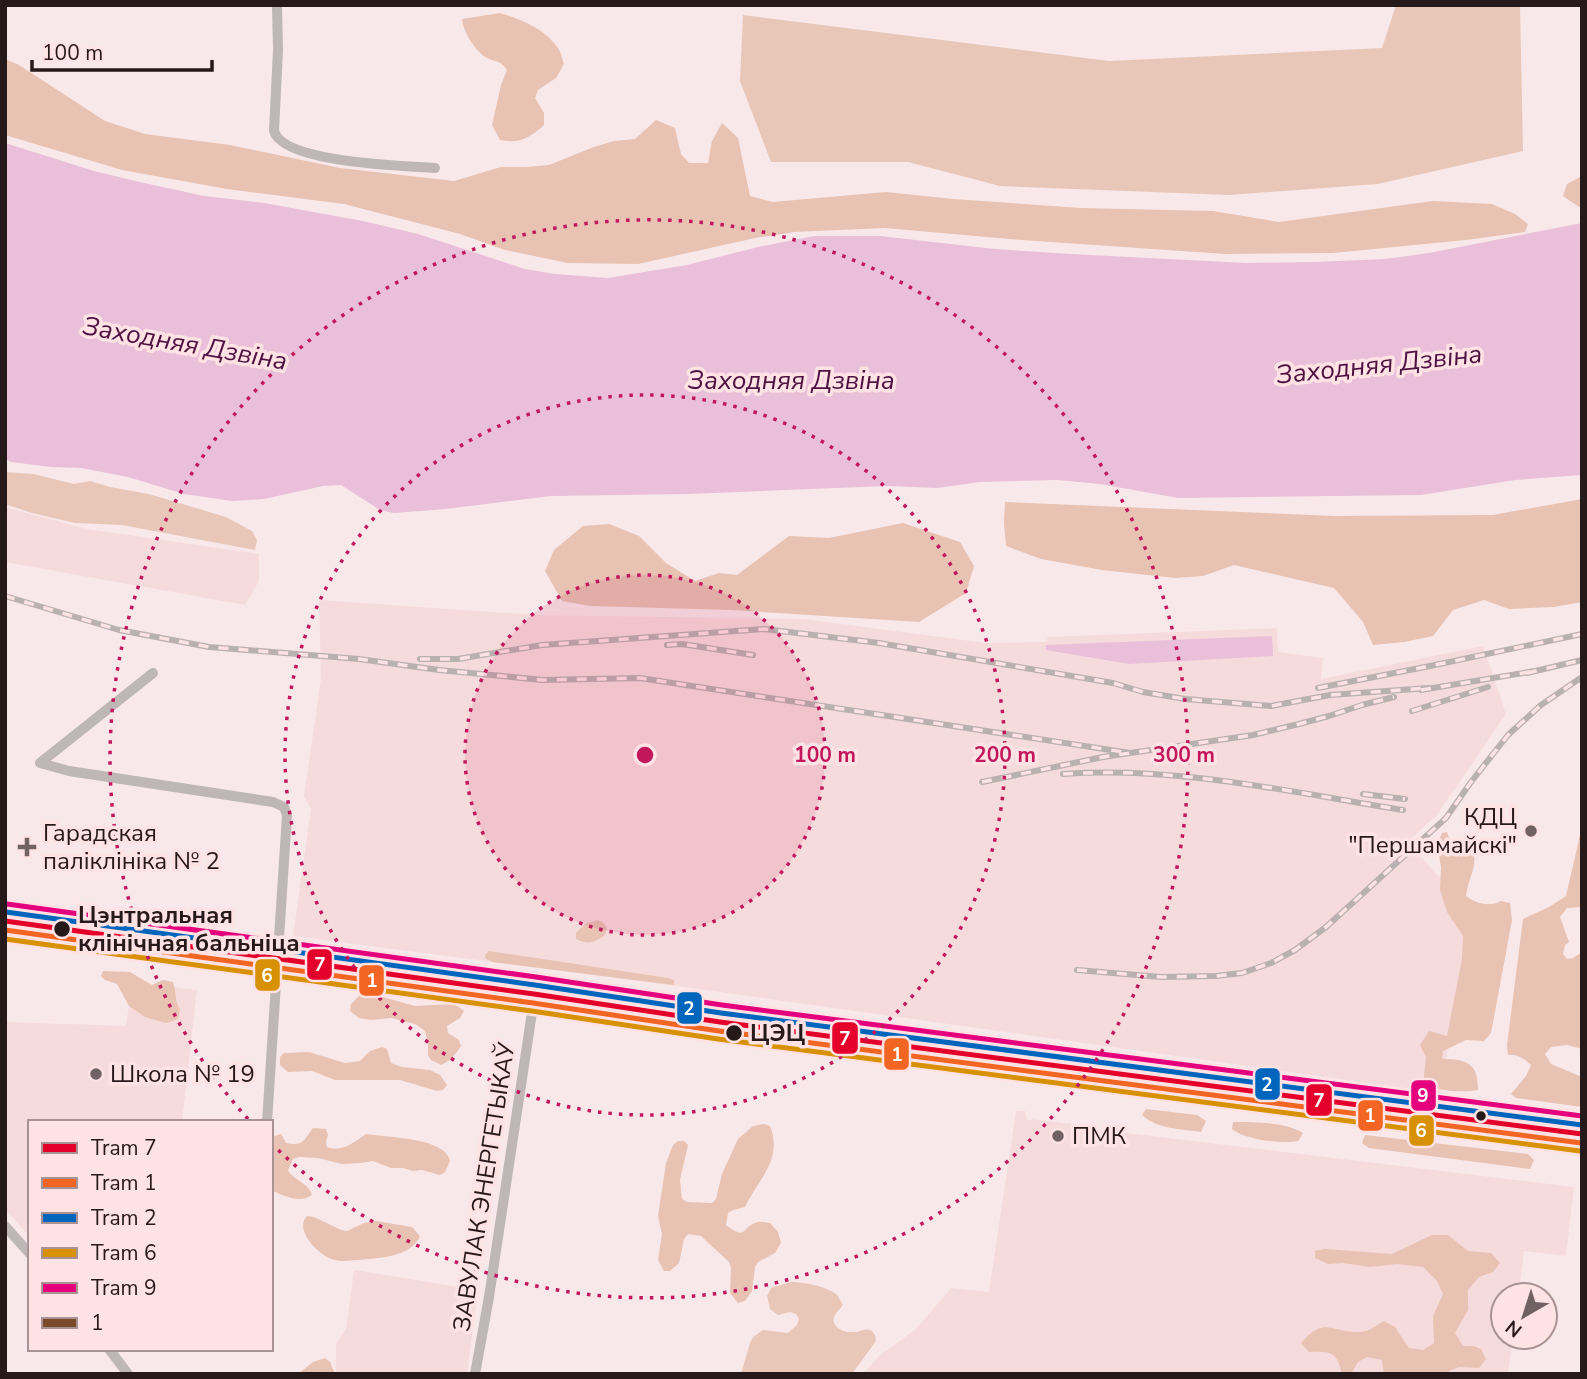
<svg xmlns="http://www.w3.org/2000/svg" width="1587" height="1379" font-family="'Nunito Sans',sans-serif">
<rect width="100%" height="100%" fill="#f9e8ea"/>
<path fill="#f6dbdd" d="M5,507l82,22 172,25v27l-14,24 -240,-43z
M319,600l217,15 268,4 182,24 60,-1 2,-5 229,-9 1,24 45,6 -2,21 162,-33 23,68 -69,101 -30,27 65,70 -32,181 -749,-105 -398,-52 18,-127 -7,-13 17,-118z
M132,983l65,7 -15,132h-152v115l-25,-28v-187l121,4z
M1016,1111h9l2,9h4v-1l57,7v2l14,2 472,57 -8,69 -42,-5 -5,44h-16v42h10l-5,37h-645l16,-18 37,-27 35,-41 38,4z
M354,1270l124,20 -11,84h-131v-30l10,-15z"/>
<path fill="#e8c7b9" d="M1396,5h124l3,146 -145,33 -149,11 -229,-9 -92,-24h-137l-31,-81 3,-66 366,46 273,-13z
M5,472l28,2 41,10 16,-3 20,6 39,7 77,23 26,14 5,9 -2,10 -133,-25 -47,-2 -43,-10 -27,-9z
M791,1282c12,0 36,4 46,13 1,0 5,9 6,10 -3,4 -6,6 -8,10 -6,12 9,18 18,17 8,0 10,-4 18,-2l4,5 1,6 -24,33h-111l9,-31 3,-6 10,-7 25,3 9,-8 2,-6 -3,-5 -6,-2 -12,3 -8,-6 -3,-13 4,-8z"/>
<path fill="#e8c2b2" d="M500,13c21,6 45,16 58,35 3,4 4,11 6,16l-8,14 -18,12 -3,8 9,15v12c-15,13 -24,19 -44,15l-8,-15 9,-40 6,-15c-8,-11 -10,-7 -20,-12 -11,-6 -24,-26 -25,-39z
M5,59l14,6 86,56 40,13 85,11 110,23 114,13 47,-14h26l22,-2 45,-18 20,-6 21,-2 21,-19 19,8 6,26 8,9h19l4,-22 10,-18 16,15 12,58 23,6 113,-10 67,7 128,9 132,3 66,11 154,-21 59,3 23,10 13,10 -3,8 -59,8 -133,13 -108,1 -203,-14 -137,-12 -91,4 -39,6 -117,26 -70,-1 -63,-13 -45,-16 -116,-30 -117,-15 -105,-19 -117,-35z
M1582,176v33l-19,-13 4,-12z
M1582,499v103l-28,5 -45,2 -25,-9 -31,10 -20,26 -29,6 -31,3 -10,-23 -29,-34 -100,-23 -31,11 -28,2 -73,-8 -61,-11 -35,-13 -2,-23 1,-21 329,14 159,-1z
M903,523l57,19 14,24 -8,27 -47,29 -188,-12 -141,-4 -28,-5 -17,-30 9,-21 29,-24 26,-2 30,12 27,27 29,18 24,-8 18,2 52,-39 40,2z
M1582,826v81l-15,1 -7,9 9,25 -4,3 -2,9 4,5 6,-1 9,-6v97l-15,-4 -16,2 -6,7 6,10 31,13v30l-66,-9 -5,-4 15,-18 5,-11c-6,-6 -14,-11 -23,-10l-1,-10 16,-126 26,-12 17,-11z
M1447,832l4,11 13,5 9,1c5,18 -5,29 -7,47 11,8 23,11 35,5l9,2 2,17 -21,113 -7,8 -18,-1 -23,11 -1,8c25,0 36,4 36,31 -14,3 -43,1 -55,-6l3,-27 -6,-12 9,-14 18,5 15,-77 1,-23 -16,-24 -7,-22 1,-23 -4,-23 5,-11z
M597,920l6,2 4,6 -2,7c-12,8 -15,10 -29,4v-6l9,-9z
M489,951l179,27 6,2v5l-182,-23 -6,-3 -1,-4z
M103,971l27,1 22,13 11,-5 10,2c4,12 1,18 7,28l-2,9 -12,4 -21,-6 -16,-11 -12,-22 -12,-4 -4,-4z
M372,994l43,12 39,-2 5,3 5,4 -4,7 -13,8 1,7 11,7 2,6c-4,7 -12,16 -20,19l-10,-5 -3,-5v-13l-3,-11 -10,-7 -24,-6 -20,2 -12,-2 -9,-7 1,-7 8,-8z
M382,1047l5,2 4,14 11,4 28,3 10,5 7,10 -4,5 -6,1 -37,-11h-65l-23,-9 -24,1 -8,-7v-8l4,-4 25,-1 36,11 15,-2 10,-10z
M1146,1109l51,6 9,6 -5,11c-20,-3 -44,-3 -59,-17z
M1233,1122c21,0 53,0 70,11l-5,8c-17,3 -53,-1 -66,-12z
M764,1124l6,2c13,34 -11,52 -25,81l-12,3 -5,3 -2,12c22,17 15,1 32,-3 4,-1 8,1 12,1l8,9 3,11 -6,10 -17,9 -3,5 -3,24 -7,10 -7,2 -8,-10 1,-25 -2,-6 -28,-26 -13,-2 -4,5 -5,24 -9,8h-6l-6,-11 4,-26 -4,-18 8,-53 7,-18 5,-4h6l4,4 -8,35 2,19 5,3 25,1 4,-4 6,-25 16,-35 15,-13z
M313,1128l13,1 2,6 -2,6 1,6c15,6 27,-5 39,-13 19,3 58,4 73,14 6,3 9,7 11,13l-5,11 -5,3 -18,-5 -9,1 -10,-3h-12l-18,-7 -12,2 -19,1 -24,-6 -19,-1 -6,2 -5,11c6,11 21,13 24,25 -12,9 -28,1 -41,-5v-50l4,-4 6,-2 5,9c17,4 18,-3 27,-15z
M1365,1135l163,19 6,6 -4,9 -161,-21 -7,-5z
M307,1216l7,1 27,13 6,1 17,-8 12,-2 36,6 8,9c-9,22 -43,22 -63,24 -7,0 -15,2 -22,0 -15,-3 -42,-30 -28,-44z
M1432,1235h16l20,16 23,2 9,10 -7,9 -14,5 -11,13v20l-13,23 8,13h11l7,3 5,10 -7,9 -20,-1 -10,4v3h-65l-2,-14 -15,-3 -9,5 -7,12h-9c-5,-23 -12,-23 -33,-22l-8,-9c24,-27 28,-11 57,-11 9,1 18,-6 26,-11l11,6 14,21 14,2 11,-7 -1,-27 10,-22 -6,-13 -14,-14 -26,-3 -27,3 -27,-4 -15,1 -13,-6v-7l10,-2 67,5z
M325,1358l5,4 5,12h-37l15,-12z"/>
<path fill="#e9bfd9" d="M5,143l89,28 46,11 64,14 60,7 99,18 55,13 107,35 30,5 53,4 79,-13 71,-18 56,-11h66l115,13 76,5 175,9 69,-1 70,-3 44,-6 153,-30v252l-67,5 -94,15 -243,3 -78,-14 -43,-4 -78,2 -41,6 -52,-2 -198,8 -137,2 -106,13 -51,4 -14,-3 -39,-25 -18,1 -59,13 -32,2 -48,-7 -56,-17 -47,-9 -30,-1 -40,-5 -6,-3z
M1272,636l1,20 -144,8 -83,-14v-5z"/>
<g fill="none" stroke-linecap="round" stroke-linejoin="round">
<path stroke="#beb7b6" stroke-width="10" d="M277,5l1,45 -4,81c9,32 130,35 161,37
M40,763l29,8 204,31 11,5 3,8 -20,307
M40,763l113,-90
M671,1026l3,-21
M5,1226l25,28
M109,1349l19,25
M475,1374l14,-77 47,-311"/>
<path stroke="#b4acac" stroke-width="14" d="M5,916l664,88 649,91 264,34
M5,936l188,23 478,67 911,121"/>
<defs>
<path id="rail" d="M5,596l114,34 90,17 150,12 80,11 104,10 97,-2 490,75
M667,645l15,-1 71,11
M420,659h38l84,-14 222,-16 115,14 234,40 30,9 42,7 86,7 59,-11 99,-7
M1527,673l55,-13
M1318,688l112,-22 152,-32
M1421,690l114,-19
M1412,711l76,-24
M1063,774c114,-8 227,18 340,36
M982,782l121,-25 150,-22 46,-11 30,-8 33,-11 32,-8
M1363,794l42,5
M1077,970l84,7 55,-1 26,-3 29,-10 24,-13 31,-23 120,-109 25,-36 37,-47 33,-30 41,-28"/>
</defs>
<use href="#rail" stroke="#b9b0b0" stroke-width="6"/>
<use href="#rail" stroke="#ffe2e4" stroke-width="3.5" stroke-dasharray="10" stroke-linecap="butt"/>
<defs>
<path id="bus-1" d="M5,916l664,88 649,91 264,34"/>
</defs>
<use href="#bus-1" stroke="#ffe2e4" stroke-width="10"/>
<use href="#bus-1" stroke="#7a4b2a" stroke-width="5"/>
<defs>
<path id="tram-1" d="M5,921l529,73 186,28 862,112"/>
<path id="tram-2" d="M5,930l528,73 186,28 862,112"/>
<path id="tram-3" d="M6,912l529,73 186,28 861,112"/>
<path id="tram-4" d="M5,939l527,72 186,28 862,112"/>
<path id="tram-5" d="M7,904l529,73 186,28 860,111"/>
</defs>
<use href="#tram-1" stroke="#ffe2e4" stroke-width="10"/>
<use href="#tram-2" stroke="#ffe2e4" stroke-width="10"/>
<use href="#tram-3" stroke="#ffe2e4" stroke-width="10"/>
<use href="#tram-4" stroke="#ffe2e4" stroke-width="10"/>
<use href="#tram-5" stroke="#ffe2e4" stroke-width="10"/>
<use href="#tram-1" stroke="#e4002b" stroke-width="5"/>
<use href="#tram-2" stroke="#f26522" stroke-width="5"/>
<use href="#tram-3" stroke="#0065bd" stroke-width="5"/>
<use href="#tram-4" stroke="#d89104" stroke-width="5"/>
<use href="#tram-5" stroke="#e5007d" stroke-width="5"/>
</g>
<circle cx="645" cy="755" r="180" fill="#c2185b" fill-opacity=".12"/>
<g fill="none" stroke="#c2185b" stroke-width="3.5" stroke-dasharray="3.5 7">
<circle cx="645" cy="755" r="180"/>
<circle cx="645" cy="755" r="360"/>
<path d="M248 1119A539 539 0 1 1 274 1146"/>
</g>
<g fill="#706163" stroke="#ffe2e4" stroke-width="2.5">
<circle cx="1531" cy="831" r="7"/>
<path d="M23.5 836.5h7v7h7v7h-7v7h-7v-7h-7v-7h7z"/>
<circle cx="96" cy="1074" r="7"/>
<circle cx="1058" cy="1136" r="7"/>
</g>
<g fill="#26191a" stroke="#ffe2e4" stroke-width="2.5">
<circle cx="62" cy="929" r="9"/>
<circle cx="734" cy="1033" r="9"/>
<circle cx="1481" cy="1116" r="6"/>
</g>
<g text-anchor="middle" stroke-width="7" stroke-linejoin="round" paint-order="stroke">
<g font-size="24" fill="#26191a" stroke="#ffe2e4" text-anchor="start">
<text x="1517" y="825" text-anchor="end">КДЦ<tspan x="1517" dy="28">"Першамайскі"</tspan></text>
<text x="43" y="841">Гарадская<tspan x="43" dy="28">паліклініка № 2</tspan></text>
<text x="110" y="1082">Школа № 19</text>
<text x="1072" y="1144">ПМК</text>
</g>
<g font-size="24" font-weight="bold" fill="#26191a" stroke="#ffe2e4" text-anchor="start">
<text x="78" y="923">Цэнтральная<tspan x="78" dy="28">клінічная бальніца</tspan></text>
<text x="750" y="1041">ЦЭЦ</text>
</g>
<g font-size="24" fill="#26191a" stroke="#ffe2e4">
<text transform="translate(484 1187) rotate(-81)" y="8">ЗАВУЛАК ЭНЕРГЕТЫКАЎ</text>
</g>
<g font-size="26" font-style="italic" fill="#4e1141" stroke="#ffe2e4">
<text transform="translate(185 343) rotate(10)" y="9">Заходняя Дзвіна</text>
<text transform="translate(1379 364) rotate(-6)" y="9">Заходняя Дзвіна</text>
<text x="791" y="389">Заходняя Дзвіна</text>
</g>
</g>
<circle cx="645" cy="755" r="10" fill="#c2185b" stroke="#ffe2e4" stroke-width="3.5"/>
<g font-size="21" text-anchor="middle" font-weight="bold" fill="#c2185b" stroke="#ffe2e4" stroke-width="7" stroke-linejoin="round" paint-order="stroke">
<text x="825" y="762">100 m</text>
<text x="1005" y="762">200 m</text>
<text x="1184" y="762">300 m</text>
</g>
<g stroke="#ffe2e4" stroke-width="2.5">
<rect x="306" y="948" width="27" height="33" rx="7" fill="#e4002b"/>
<rect x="254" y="958" width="27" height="34" rx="7" fill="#d89104"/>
<rect x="358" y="964" width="27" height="33" rx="7" fill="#f26522"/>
<rect x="676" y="991" width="27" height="34" rx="7" fill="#0065bd"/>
<rect x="831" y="1021" width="28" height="34" rx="7" fill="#e4002b"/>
<rect x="883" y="1037" width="27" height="34" rx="7" fill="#f26522"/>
<rect x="1254" y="1067" width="27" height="34" rx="7" fill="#0065bd"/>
<rect x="1410" y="1079" width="27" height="33" rx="7" fill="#e5007d"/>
<rect x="1305" y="1083" width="28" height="34" rx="7" fill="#e4002b"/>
<rect x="1357" y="1099" width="27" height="33" rx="7" fill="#f26522"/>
<rect x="1408" y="1114" width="27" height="33" rx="7" fill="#d89104"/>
</g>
<g font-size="19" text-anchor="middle" font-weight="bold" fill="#fff">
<text x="320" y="971">7</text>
<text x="267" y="982">6</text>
<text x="372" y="987">1</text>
<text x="689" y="1015">2</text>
<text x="845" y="1045">7</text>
<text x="897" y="1061">1</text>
<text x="1267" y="1091">2</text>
<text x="1423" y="1102">9</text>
<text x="1319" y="1107">7</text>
<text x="1370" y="1122">1</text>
<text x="1421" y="1137">6</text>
</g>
<rect width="1587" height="1379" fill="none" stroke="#26191a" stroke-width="14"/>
<rect x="28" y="1120" width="245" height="231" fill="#ffe2e4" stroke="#a89293" stroke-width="2"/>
<rect x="42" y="1143" width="35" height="10" fill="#e4002b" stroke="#a89293" stroke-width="2"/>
<text x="91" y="1155" font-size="21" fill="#26191a">Tram 7</text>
<rect x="42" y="1178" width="35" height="10" fill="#f26522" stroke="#a89293" stroke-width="2"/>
<text x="91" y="1190" font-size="21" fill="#26191a">Tram 1</text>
<rect x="42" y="1213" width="35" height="10" fill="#0065bd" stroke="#a89293" stroke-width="2"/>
<text x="91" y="1225" font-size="21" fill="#26191a">Tram 2</text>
<rect x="42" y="1248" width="35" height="10" fill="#d89104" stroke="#a89293" stroke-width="2"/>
<text x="91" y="1260" font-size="21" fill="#26191a">Tram 6</text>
<rect x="42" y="1283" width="35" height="10" fill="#e5007d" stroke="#a89293" stroke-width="2"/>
<text x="91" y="1295" font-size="21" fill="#26191a">Tram 9</text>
<rect x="42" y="1318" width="35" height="10" fill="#7a4b2a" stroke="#a89293" stroke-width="2"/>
<text x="91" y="1330" font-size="21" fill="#26191a">1</text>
<g transform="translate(1524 1316) rotate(219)"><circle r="33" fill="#ffe2e4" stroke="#a89293" stroke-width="2"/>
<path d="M0-5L12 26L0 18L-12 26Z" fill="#706163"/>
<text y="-10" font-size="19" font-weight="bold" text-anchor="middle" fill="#26191a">N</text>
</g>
<path d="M32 60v10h180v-10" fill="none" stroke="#26191a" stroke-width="3.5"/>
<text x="42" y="60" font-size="21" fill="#26191a" stroke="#ffe2e4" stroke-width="5" paint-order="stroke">100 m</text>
</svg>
